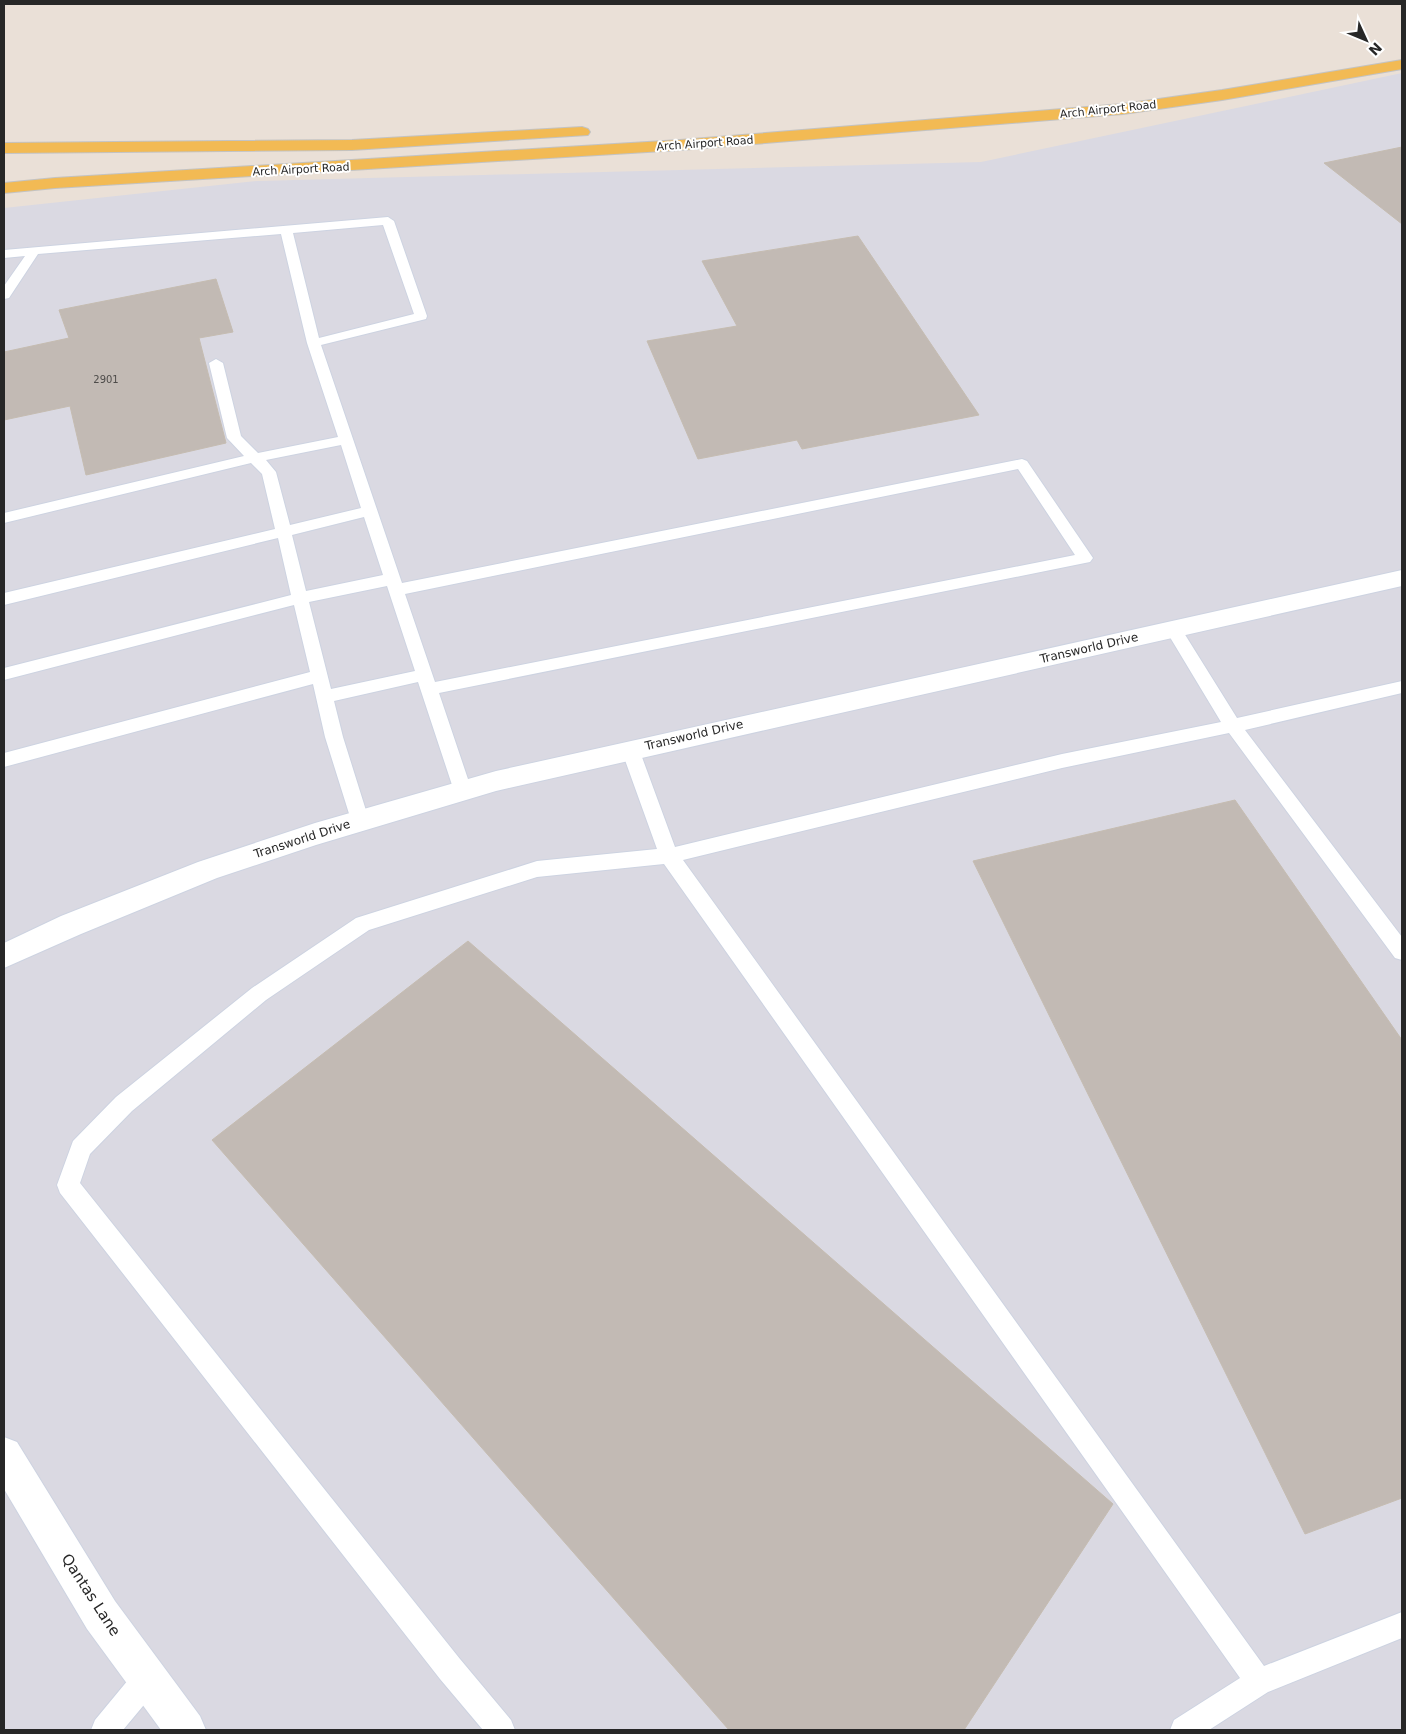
<svg xmlns="http://www.w3.org/2000/svg" width="1406" height="1734" font-family="'DejaVu Sans',sans-serif">
<rect width="100%" height="100%" fill="#eae0d7"/>
<path fill="#dad9e2" d="M1402,73v1657h-1398v-1522l253,-27 724,-19z"/>
<path fill="#c2bab4" stroke="#c5bcb1" d="M1402,147v77l-78,-61z
M858,236l121,179 -177,34 -5,-9 -99,19 -51,-118 90,-15 -35,-65z
M216,279l17,53 -34,6 27,105 -140,32 -16,-69 -66,14v-68l65,-14 -10,-28z
M1235,800l167,240v458l-97,36 -332,-673z
M468,941l645,563 -149,226h-235l-517,-590z"/>
<g fill="none" stroke-linecap="round" stroke-linejoin="round">
<defs>
<path id="lane" d="M388,217l6,4 33,95 -1,3 -105,26 81,238 620,-124 5,2 66,97 -3,4 -5,1 -646,130 33,98 -3,5 -6,2 -6,-2 -3,-5 -36,-109 -84,19 9,36 26,83 -3,5 -6,2 -6,-2 -3,-5 -26,-83 -12,-53 -309,83v-14l306,-81 -16,-67 -290,75v-12l287,-73 -13,-57 -274,67v-12l271,-64 -13,-55 -11,-11 -247,60v-10l240,-57 -17,-18 -18,-75 7,-4 7,4 18,73 17,17 80,-16 -31,-94 -26,-109 -243,20 -29,44 -5,1v-13l21,-30 -21,2v-8zM383,225l31,89 -95,24 -26,-105zM341,445l20,63 -71,17 -14,-53 -10,-12zM1018,469l57,86 -640,127 -30,-88zM364,517l19,58 -77,16 -14,-56zM387,586l28,85 -84,18 -22,-87z
M1173,623l6,2 58,93 165,-37v12l-157,37 157,207v23l-7,-2 -166,-225 -167,35 -379,92 581,806 138,-54v26l-134,54 -59,38h-39l4,-10 66,-42 -576,-814 -127,13 -168,53 -103,70 -134,111 -42,43 -10,29 380,476 51,61 4,10h-32l-43,-51 -380,-486 -3,-8 16,-44 43,-44 136,-109 104,-70 181,-57 120,-12 -36,-100 3,-5 6,-2 6,2 3,5 36,98 387,-93 159,-32 -56,-93 2,-4z
M148,1664l10,4 4,10 -4,10 -35,42h-32l4,-10 43,-52z"/>
<path id="street" d="M1402,570v16l-906,205 -180,54 -99,33 -136,56 -77,34v-25l57,-27 137,-54 117,-39 181,-52z"/>
<path id="secondary" d="M4,1437l13,5 98,159 85,115 6,14h-45l-74,-101 -83,-140z"/>
<path id="primary" d="M1402,60v9l-180,31 -99,14 -443,36 -625,38 -51,5v-10l51,-5 625,-38 443,-36 99,-14z
M582,127l6,2 2,3 -2,3 -236,15 -348,3v-10l348,-3z"/>
</defs>
<use href="#lane" stroke="#cdd3e1" stroke-width="2"/>
<use href="#street" stroke="#cdd3e1" stroke-width="2"/>
<use href="#secondary" stroke="#cdd3e1" stroke-width="2"/>
<use href="#primary" stroke="#c3c3c3" stroke-width="2"/>
<use href="#lane" fill="#fff" fill-rule="evenodd"/>
<use href="#street" fill="#fff" fill-rule="evenodd"/>
<use href="#secondary" fill="#fff" fill-rule="evenodd"/>
<use href="#primary" fill="#f2ba54" fill-rule="evenodd"/>
</g>
<g text-anchor="middle" stroke-width="4" stroke-linejoin="round" paint-order="stroke">
<g font-size="10" fill="#4e4c4a">
<text x="106" y="383">2901</text>
</g>
<g font-size="11" fill="#272727" stroke="#fff">
<text transform="translate(1108 109) rotate(-6)" y="4">Arch Airport Road</text>
<text transform="translate(705 143) rotate(-4)" y="4">Arch Airport Road</text>
<text transform="translate(301 169) rotate(-3)" y="4">Arch Airport Road</text>
</g>
<g font-size="12" fill="#272727" stroke="#fff">
<text transform="translate(1089 648) rotate(-13)" y="4">Transworld Drive</text>
<text transform="translate(694 735) rotate(-13)" y="4">Transworld Drive</text>
<text transform="translate(302 839) rotate(-18)" y="4">Transworld Drive</text>
</g>
<g font-size="15" fill="#272727" stroke="#fff">
<text transform="translate(91 1595) rotate(57)" y="5">Qantas Lane</text>
</g>
</g>
<rect width="1406" height="1734" fill="none" stroke="#272727" stroke-width="10"/>
<g transform="translate(1366 40) rotate(134)" stroke="#ffffff" stroke-width="4" paint-order="stroke">
<path d="M0-4L9 19L0 12L-9 19Z" fill="#272727"/>
<text y="-8" font-size="14" font-weight="bold" text-anchor="middle" fill="#272727">N</text>
</g>
</svg>
